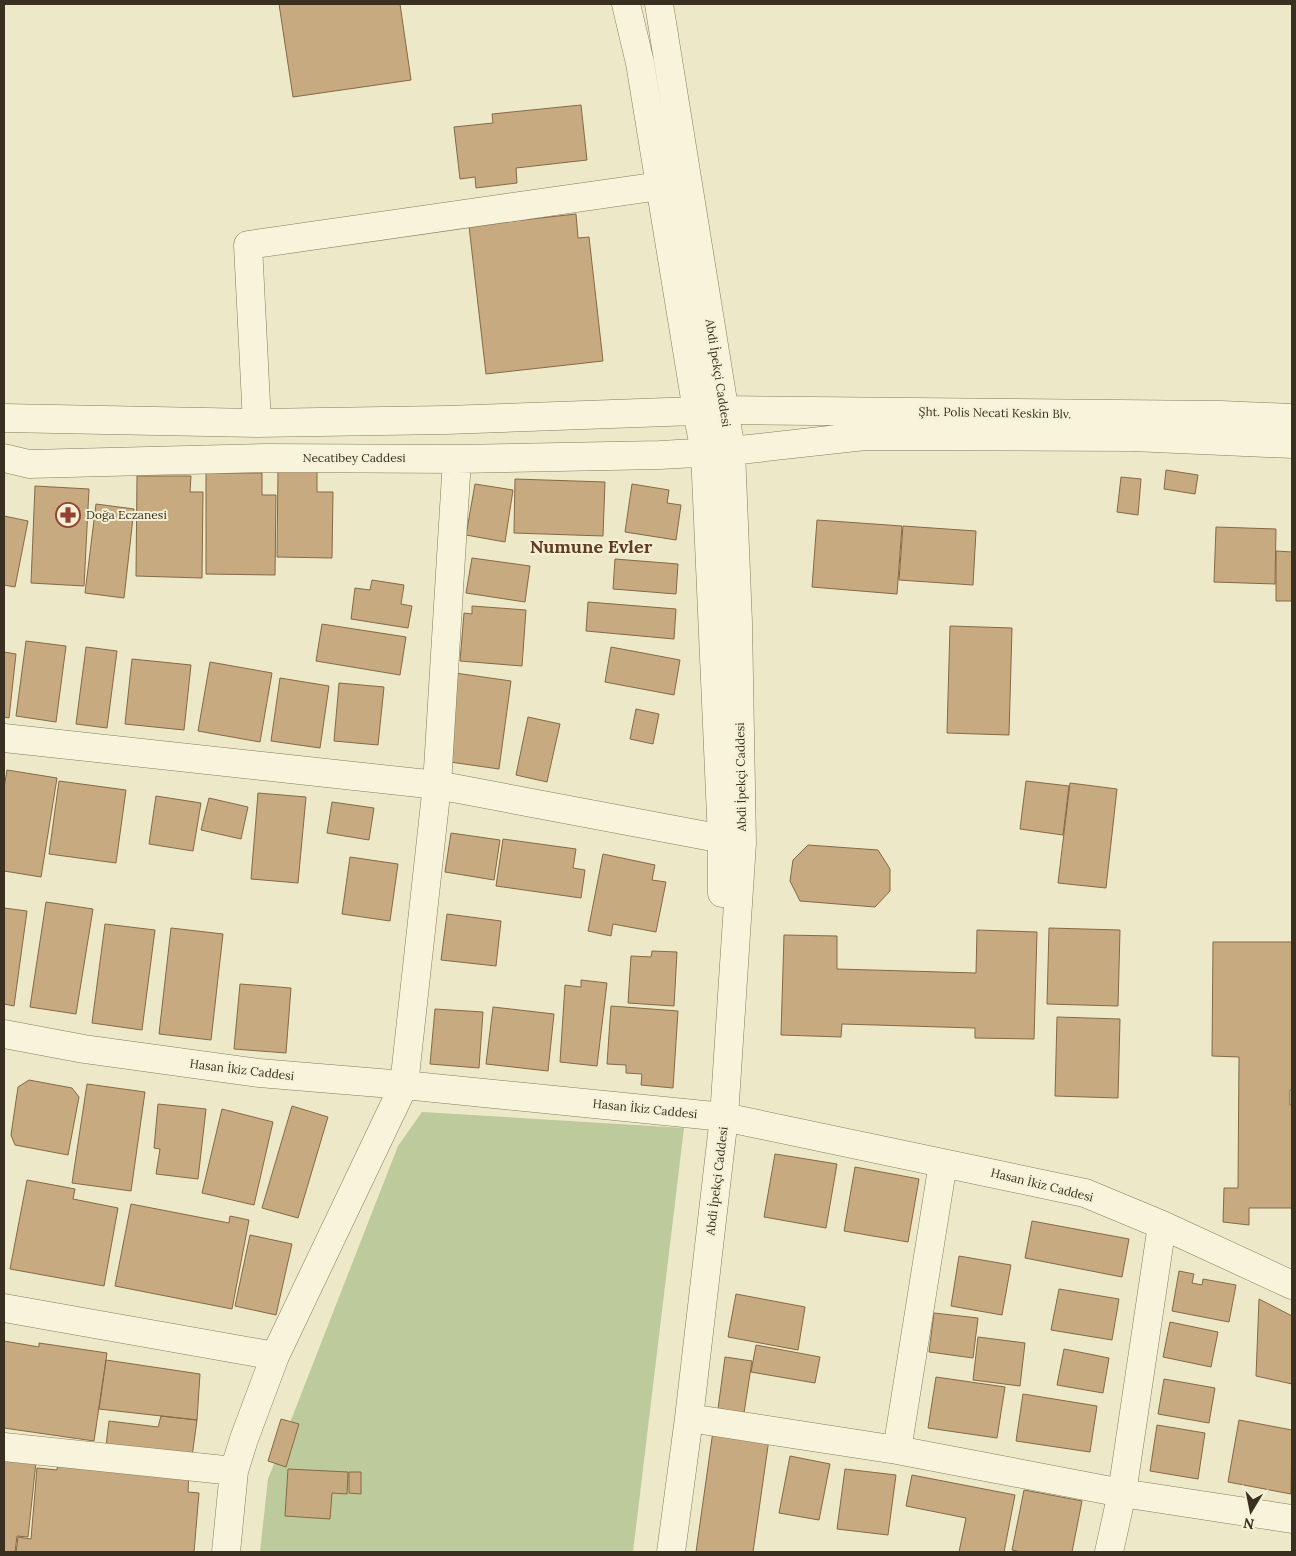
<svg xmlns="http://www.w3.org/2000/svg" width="1296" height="1556" font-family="Lora,serif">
<rect width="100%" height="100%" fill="#ece8c8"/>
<path fill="#bdca9c" d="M422,1112l262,16 -51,424h-373l8,-73 130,-333z"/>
<path fill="#c8aa80" stroke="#856945" d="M279,4h121l11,76 -118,17z
M581,105l6,55 -71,8 1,15 -41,5 -1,-11 -15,2 -6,-52 39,-4 -1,-9z
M576,214l2,24 11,-1 14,124 -117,13 -17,-148z
M278,470h39v22h16l-1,66 -55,-1z
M1166,470l32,5 -3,19 -31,-5z
M206,473h56v22h14l-1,80 -69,-1z
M137,476h54l-1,16h13l-1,86 -66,-2z
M1121,477l20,2 -3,36 -21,-3z
M515,479l90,3 -2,54 -89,-3z
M475,484l38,6 -8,52 -39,-7z
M632,484l37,6 -2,13 14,2 -5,35 -51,-8z
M35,486l54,3 -5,97 -53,-3z
M96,504l38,5 -10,89 -39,-5z
M4,516l24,5 -13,66 -11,-2z
M817,520l85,6 -5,68 -85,-7z
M903,526l73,5 -3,54 -74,-5z
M1216,527l60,2 -1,55 -61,-2z
M1276,551l16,1v49h-16z
M472,558l58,8 -5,36 -59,-9z
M615,559l63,5 -2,30 -63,-5z
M372,580l32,5 -3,19 11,2 -4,22 -57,-9 4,-31 15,2z
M588,602l88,7 -2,30 -88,-8z
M472,606l54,4 -4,56 -62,-5 4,-48 8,1z
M322,624l84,13 -6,38 -84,-14z
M950,626l62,2 -3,107 -62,-2z
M26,641l40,5 -10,76 -40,-6z
M86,647l31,4 -10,77 -31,-4z
M611,647l69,13 -6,35 -69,-13z
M4,652l12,2 -7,64 -5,-1z
M132,659l59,6 -7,65 -59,-6z
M210,662l62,11 -12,69 -62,-11z
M455,673l56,8 -12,88 -56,-8z
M280,678l49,8 -9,62 -49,-7z
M339,683l45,4 -6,58 -44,-4z
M636,709l23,5 -6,30 -23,-5z
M528,717l32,7 -13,58 -31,-7z
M7,770l50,8 -16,99 -37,-6v-83z
M59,781l67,9 -10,73 -67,-9z
M1026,781l43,5 -6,49 -43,-6z
M1070,783l47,6 -11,99 -48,-5z
M258,793l48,4 -8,86 -47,-4z
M156,796l45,7 -8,48 -44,-7z
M209,798l39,9 -7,32 -40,-9z
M332,802l42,6 -5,32 -42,-7z
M451,833l49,7 -6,40 -49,-8z
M503,839l73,10 -3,19 12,2 -4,28 -85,-12z
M808,845l70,5 12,19v22l-15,16 -75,-6 -10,-20 3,-21z
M603,854l52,11 -3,15 14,2 -10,50 -43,-8 -2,12 -23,-5z
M350,857l48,7 -8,57 -48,-7z
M46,902l47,7 -17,105 -46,-7z
M4,908l23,3 -13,95 -10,-2z
M447,914l54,7 -5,45 -55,-6z
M105,924l50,6 -13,100 -50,-7z
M171,928l52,6 -12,106 -52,-6z
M1049,928l71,2 -2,76 -71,-2z
M977,930l60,2 -3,107 -59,-1v-10l-133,-4 -1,13 -60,-2 3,-100 53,1v33l139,4z
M1213,942h79v148h-2v15h2v103h-43v17l-26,-3 1,-34h14l1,-131 -27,-1z
M652,951l25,1 -3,54 -46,-3 3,-47 20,1z
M581,980l26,3 -10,83 -37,-4 5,-77 16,2z
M240,984l51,4 -5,65 -52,-4z
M611,1006l67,5 -5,77 -32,-3 1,-11 -16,-1v-8l-19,-1z
M493,1007l61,7 -6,57 -62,-7z
M435,1009l48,3 -4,56 -49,-4z
M1057,1017l63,2 -2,79 -63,-2z
M29,1080l43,8 7,9 -11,58 -53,-10 -4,-10 7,-48z
M87,1084l58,8 -14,99 -59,-8z
M158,1104l48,5 -8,70 -42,-5 4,-25 -6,-1z
M292,1106l36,11 -30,101 -36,-10z
M222,1109l51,13 -19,83 -52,-12z
M775,1154l62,10 -11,64 -62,-11z
M855,1167l64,12 -11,63 -64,-11z
M27,1180l48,9 -2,10 45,9 -14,78 -94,-17z
M131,1204l98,19 1,-7 19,4 -17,89 -117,-23z
M1032,1221l97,18 -7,38 -97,-19z
M250,1235l42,9 -16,71 -41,-9z
M959,1256l52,9 -9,50 -51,-9z
M1179,1271l15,3 -2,9 10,2 1,-6 33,6 -7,37 -57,-11z
M1059,1289l60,10 -7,41 -61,-10z
M736,1294l69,13 -7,43 -70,-13z
M1259,1299l33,17v68l-36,-8z
M934,1313l44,5 -5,40 -44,-6z
M1170,1322l48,10 -7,35 -48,-10z
M978,1337l47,6 -5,43 -47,-6z
M4,1341l35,6v-4l68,10 -13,88 -90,-13z
M756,1345l64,12 -5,26 -64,-11z
M1064,1349l45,9 -6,35 -46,-8z
M725,1357l27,4 -8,52 -26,-4z
M106,1360l94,14 -3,46 -98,-11z
M936,1377l69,10 -8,51 -69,-10z
M1164,1379l51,9 -6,35 -51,-9z
M1023,1394l74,12 -7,46 -74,-11z
M161,1416l36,4 -5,37 -86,-11 3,-25 49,6z
M281,1419l18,5 -13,43 -18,-6z
M1239,1420l53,10 -1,64 -63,-12z
M1157,1425l48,8 -7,46 -48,-8z
M713,1431l56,8 -16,113h-57z
M790,1456l40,8 -11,56 -40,-7z
M58,1458l131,11 -1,23 11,1 -5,59h-178l2,-15 13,2 6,-71 20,2z
M4,1459l32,3 -8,75 -11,-1 -2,16h-11z
M288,1469l60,3 -1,22 -15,-1 -2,26 -45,-3z
M845,1469l51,6 -8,60 -51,-6z
M349,1472h12v22l-12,-1z
M912,1475l103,20 -11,57h-45l7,-34 -60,-12z
M1024,1490l58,11 -10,51h-51l-9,-2z"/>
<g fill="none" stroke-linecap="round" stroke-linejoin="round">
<defs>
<path id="minor" d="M626,4l14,59 57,348 8,41 17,387v54
M659,4l72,447 7,171 4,221 -18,274 -35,301 -18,134
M4,418l253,5 189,-3 277,-10 498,5 71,3
M257,423l-9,-178 412,-59
M4,458l25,6 238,-6 190,1 203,-4 71,-4 134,-15 267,1 160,7
M4,738l433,47 302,57
M4,1034l80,15 175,24 145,12 320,32 361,76 77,32 130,60
M4,1308l271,48
M689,1418l208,32 225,43 170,26
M4,1447l230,24
M897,1450l46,-287
M226,1552l8,-81 10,-32 31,-83 129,-271 33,-300 20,-326
M1109,1552l13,-59 40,-268"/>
</defs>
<use href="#minor" stroke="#877b5e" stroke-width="29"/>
<use href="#minor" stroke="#f7f4db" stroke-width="28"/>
</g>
<defs>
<symbol id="pharmacy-ring" viewBox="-11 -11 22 22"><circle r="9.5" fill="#f4f1d7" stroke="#934131" stroke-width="1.5"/><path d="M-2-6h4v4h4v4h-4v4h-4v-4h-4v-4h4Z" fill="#934131"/></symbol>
</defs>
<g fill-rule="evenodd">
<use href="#pharmacy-ring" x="54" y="501" width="28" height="28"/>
</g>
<g text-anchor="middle" stroke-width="4" stroke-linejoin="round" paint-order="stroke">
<g font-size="12" fill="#393021" stroke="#f4f1d7">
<text transform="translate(718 373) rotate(81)" y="4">Abdi İpekçi Caddesi</text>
<text transform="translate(995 413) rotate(1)" y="4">Şht. Polis Necati Keskin Blv.</text>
<text x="354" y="462">Necatibey Caddesi</text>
<text transform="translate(741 777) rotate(-91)" y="4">Abdi İpekçi Caddesi</text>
<text transform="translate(242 1070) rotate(7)" y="4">Hasan İkiz Caddesi</text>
<text transform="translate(645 1109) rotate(6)" y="4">Hasan İkiz Caddesi</text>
<text transform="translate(717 1181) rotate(-83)" y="4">Abdi İpekçi Caddesi</text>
<text transform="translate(1042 1185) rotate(14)" y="4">Hasan İkiz Caddesi</text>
</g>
<g font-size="12" fill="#393021" stroke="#f4f1d7" text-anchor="start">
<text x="86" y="519">Doğa Eczanesi</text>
</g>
<g font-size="18" font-weight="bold" fill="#633b22" stroke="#f4f1d7">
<text x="591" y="553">Numune Evler</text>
</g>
</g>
<rect width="1296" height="1556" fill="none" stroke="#393021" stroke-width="10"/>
<g transform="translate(1251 1511) rotate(190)" stroke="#f4f1d7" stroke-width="4" paint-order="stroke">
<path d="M0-4L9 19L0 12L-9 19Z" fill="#393021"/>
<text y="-8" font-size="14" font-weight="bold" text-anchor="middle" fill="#393021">N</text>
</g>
</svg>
